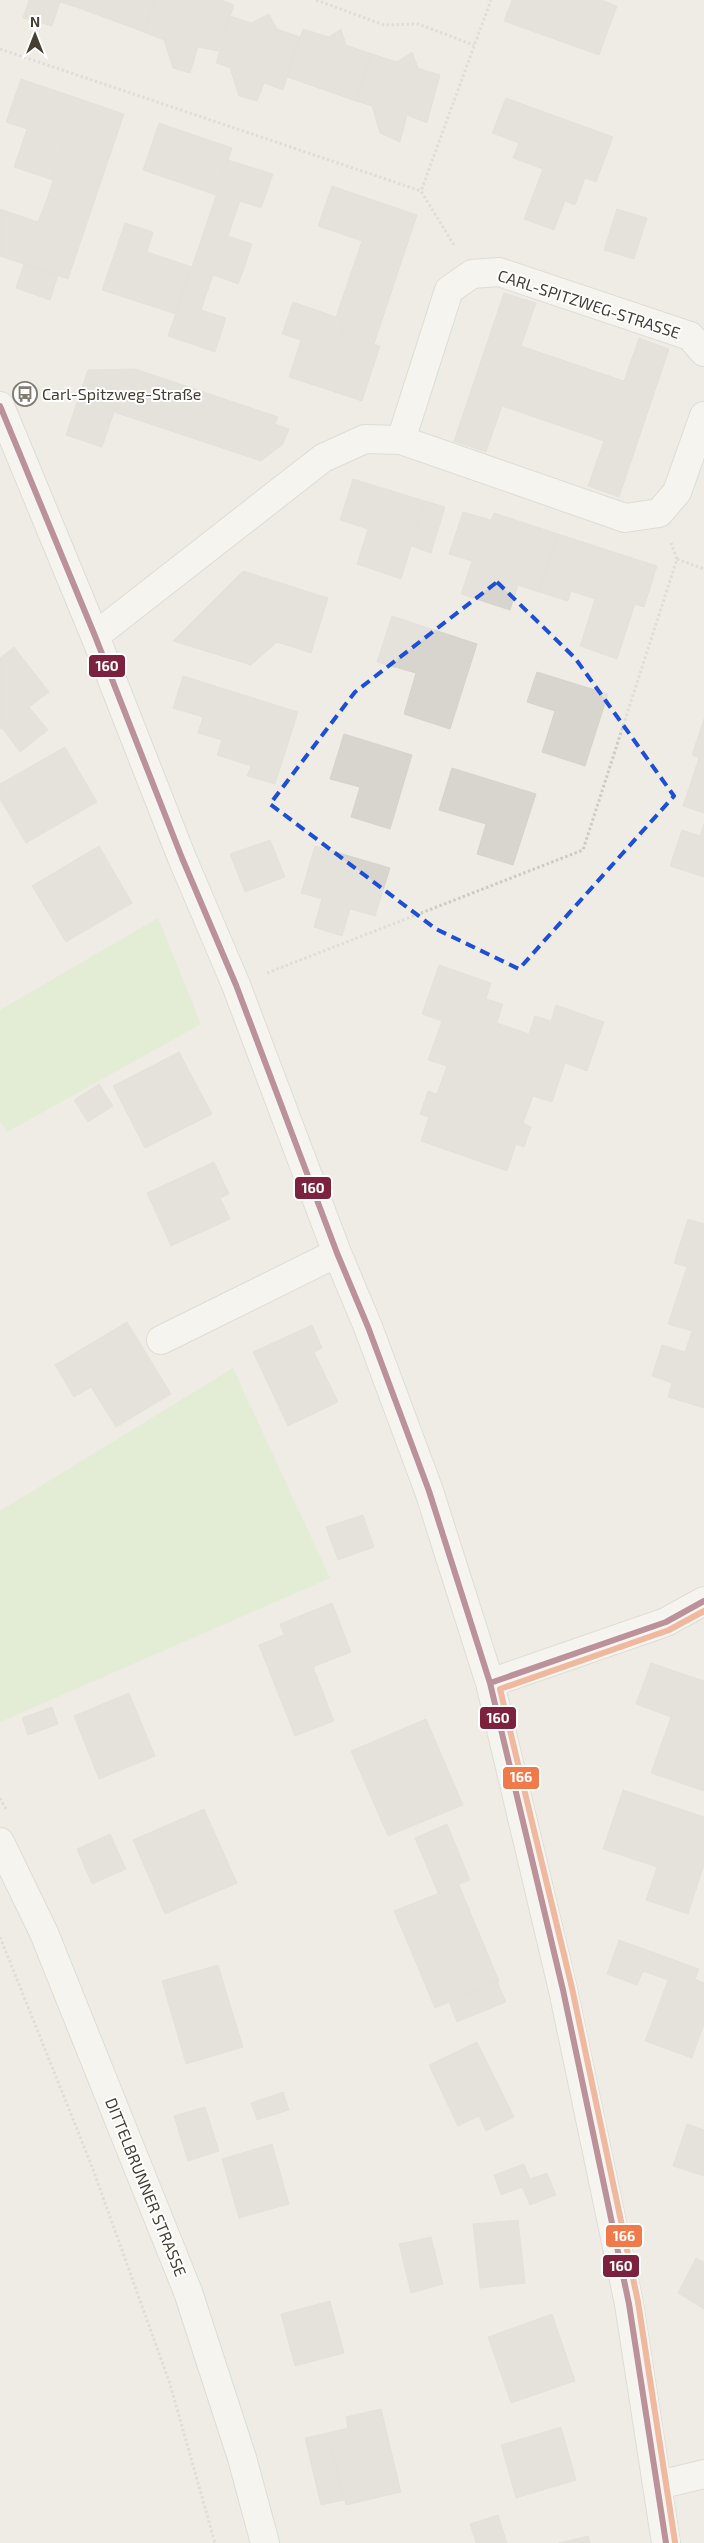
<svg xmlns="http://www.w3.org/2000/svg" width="704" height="2543" font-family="'Exo 2',sans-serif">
<rect width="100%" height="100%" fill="#eeece5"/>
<path fill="#d6ebc2" d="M158,918l43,106 -194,108 -7,-11v-111z
M233,1368l97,210 -330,144v-211z"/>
<path fill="#d7d5ce" stroke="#d6d3cb" d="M29,0h52l-2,8 -19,-6 -8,24 -29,-8z
M81,0h74l-11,32 -65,-24z
M155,0h66l13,5 -16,46 -20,-4 -8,26 -17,-5 -9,-28 -20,-8z
M512,0h89l16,6 -18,49 -95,-34z
M269,14l8,15 23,8 -17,53 -19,-7 -7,18 -18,-5 -9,-28 -14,-5 14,-47 21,7z
M303,29l26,8 12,-8 5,16 26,9 -16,47 -69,-24z
M412,52l6,16 22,7 -13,48 -20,-8 -7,27 -20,-9 -8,-27 -16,-5 16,-47 25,8z
M21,79l103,35 -33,97 -43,-15 18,-54 -60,-20z
M506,98l107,39 -17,45 -11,-4 -10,27 -10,-4 -11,29 -30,-11 19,-50 -30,-11 6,-15 -27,-10z
M159,123l73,25 -16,47 -73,-25z
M27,129l39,13 -13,38 -39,-13z
M228,160l45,14 -12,34 -21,-7 -12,35 24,8 -7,22 -47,-17z
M332,186l85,29 -21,63 -42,-14 8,-23 -44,-15z
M48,196l43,15 -23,68 -68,-23v-47l38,13z
M617,209l30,9 -13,41 -30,-9z
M125,223l28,9 -6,20 45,15 -16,47 -74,-24z
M198,249l47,17 -7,18 -25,-9 -12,35 25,8 -11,34 -47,-16z
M24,264l34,11 -8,25 -34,-12z
M354,264l42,14 -22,66 -34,-11 5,-13 -9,-3z
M504,293l32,10 -15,43 103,35 15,-43 30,11 -50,148 -31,-11 16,-45 -102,-35 -16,46 -32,-11z
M293,302l52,18 -5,13 40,13 -18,55 -73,-24 12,-37 -19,-6z
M135,369l143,48 -3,7 14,5 -6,15 -22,17 -147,-49 -12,35 -36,-12 22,-65z
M353,479l72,22 -24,78 -44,-15 11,-35 -28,-9z
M425,501l20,6 -14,46 -20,-7z
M463,512l28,8 3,-7 64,21 -19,58 -21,-7 -8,25 -49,-16 11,-33 -23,-7z
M558,534l99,32 -13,41 -9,-3 -18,55 -37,-13 15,-47 -24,-8 -3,10 -29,-9z
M243,571l85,27 -17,55 -34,-11 -26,23 -78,-24z
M392,616l85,28 -27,85 -46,-15 12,-41 -39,-11z
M14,647l35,45 -49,37v-71z
M537,672l71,22 -23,72 -43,-14 13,-41 -28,-9z
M183,676l115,36 -23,72 -28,-8 4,-10 -34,-11 5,-15 -24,-7 5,-16 -30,-9z
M29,707l19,23 -28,22 -18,-24z
M704,719v94l-21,-7 16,-48 -7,-3z
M344,734l68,21 -22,74 -39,-12 9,-30 -30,-8z
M65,747l32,55 -71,41 -26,-44v-15z
M452,768l84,26 -23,71 -36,-11 9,-30 -47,-14z
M704,824v53l-34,-11 12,-36 18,6z
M270,840l15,37 -40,15 -15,-38z
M99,846l33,57 -66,39 -34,-56z
M315,846l75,22 -15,48 -25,-7 -8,27 -28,-9 8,-28 -21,-6z
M439,965l52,18 -5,16 17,5 -6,19 32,11 6,-18 16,5 5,-16 48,17 -17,49 -22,-8 -13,39 -19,-6 -10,27 8,4 -7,20 -8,-3 -9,27 -86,-30 8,-24 -9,-3 8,-23 9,3 10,-28 -19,-6 14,-39 -20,-7z
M179,1052l33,62 -67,34 -32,-62z
M99,1084l14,22 -25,16 -14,-22z
M214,1162l15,32 -9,4 10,21 -59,27 -24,-53z
M688,1219l16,5v184l-36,-11 4,-14 -20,-7 10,-31 23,7 7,-21 -24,-7 19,-57 -13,-4z
M127,1322l44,72 -55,33 -25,-40 -17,10 -19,-32z
M312,1325l10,23 -8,4 24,50 -50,24 -35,-74z
M363,1515l11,32 -36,13 -12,-33z
M332,1603l19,49 -38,15 21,54 -39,15 -36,-91 25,-10 -4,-11z
M651,1663l53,18v110l-53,-18 20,-56 -35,-13z
M129,1693l26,63 -56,23 -25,-63z
M52,1707l6,17 -30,11 -6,-17z
M426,1719l37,86 -75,31 -37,-85z
M623,1790l81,27v48l-16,49 -42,-14 11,-33 -54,-18z
M204,1809l33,74 -72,31 -32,-74z
M447,1824l23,56 -32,13 -23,-55z
M110,1834l16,35 -34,15 -15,-35z
M459,1885l17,41 -64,27 -18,-42z
M476,1926l23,55 -64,27 -23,-55z
M619,1940l80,29 -4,10 9,4v41l-12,34 -47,-17 23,-61 -25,-9 -6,14 -30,-11z
M218,1965l25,82 -57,17 -24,-83z
M497,1981l9,21 -49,20 -8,-20z
M477,2042l37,75 -28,14 -7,-15 -21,10 -29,-61z
M283,2092l6,18 -32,10 -6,-17z
M205,2107l14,44 -31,10 -14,-45z
M687,2124l17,6v46l-31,-10z
M272,2144l17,60 -50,14 -17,-59z
M524,2164l6,15 17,-6 9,22 -26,10 -8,-18 -21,8 -7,-20z
M518,2220l7,63 -45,5 -7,-64z
M431,2237l12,47 -32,9 -12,-49z
M696,2258l8,4v47l-26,-16z
M330,2301l14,52 -49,13 -14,-52z
M552,2314l23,67 -64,22 -23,-66z
M381,2409l20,83 -55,13 -18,-72 20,-5 -2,-11z
M561,2427l15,53 -60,18 -15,-53z
M328,2433l16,67 -23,5 -16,-67z
M498,2515l9,28h-31l-6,-19z
M588,2536l2,7h-31z"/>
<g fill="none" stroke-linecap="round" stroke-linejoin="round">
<defs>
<path id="minor" d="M0,406l95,230 87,222 54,127 101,268 31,74 61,164 61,192 73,307 66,314 37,239
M401,440l48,-150 23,-16 27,-2 191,64 14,16
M95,636l228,-178 42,-19 36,1 224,78 34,-5 18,-21 27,-76
M161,1340l176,-87
M490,1683l176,-61 38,-21
M0,1842l44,91 144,359 54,166 23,85
M658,2485l46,-11"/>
</defs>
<use href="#minor" stroke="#cac8c1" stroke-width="30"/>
<path stroke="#cdcbc5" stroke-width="3" stroke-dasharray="2.5 2.5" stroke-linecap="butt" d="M316,0l68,25 34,-1 56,21
M0,49l421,142
M454,245l-33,-54 70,-191
M677,559l27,10
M267,973l316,-123 94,-291 -6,-16
M0,1798l7,13
M0,1937l91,227 79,220 45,159"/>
<use href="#minor" stroke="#fcfcfb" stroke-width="28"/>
<defs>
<path id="bus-1" d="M0,406l95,230 87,222 54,127 101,268 31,74 61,164 61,192 73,307 66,314 37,239
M490,1683l176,-61 38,-21"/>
<path id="bus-2" d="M675,2542l-37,-240 -66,-314 -72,-299 169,-59 35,-19"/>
</defs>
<use href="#bus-1" stroke="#fff" stroke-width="10"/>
<use href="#bus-2" stroke="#fff" stroke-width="10"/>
<use href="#bus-1" stroke="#7d223e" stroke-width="6"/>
<use href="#bus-2" stroke="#f07a4a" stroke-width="6"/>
</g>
<path d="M0 0H704V2543H0ZM497,582l78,76 99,138 -155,173 -83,-40 -166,-125 85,-112z" fill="#eeece5" fill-opacity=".55" fill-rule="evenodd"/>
<path fill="none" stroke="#1d4ed8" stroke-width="4" stroke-dasharray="10 6" stroke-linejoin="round" d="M497,582l78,76 99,138 -155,173 -83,-40 -166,-125 85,-112z"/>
<defs>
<symbol id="bus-ring" viewBox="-11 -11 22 22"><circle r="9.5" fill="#fff" stroke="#807c71" stroke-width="1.5"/><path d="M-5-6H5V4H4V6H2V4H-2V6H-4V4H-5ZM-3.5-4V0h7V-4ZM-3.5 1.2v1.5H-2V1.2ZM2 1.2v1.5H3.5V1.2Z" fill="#807c71"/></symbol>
</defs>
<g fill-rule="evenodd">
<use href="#bus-ring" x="11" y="380" width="28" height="28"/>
</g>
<g text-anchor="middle" stroke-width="4" stroke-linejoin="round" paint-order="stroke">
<g font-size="16" fill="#443f32" stroke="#fff">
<text transform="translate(589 304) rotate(18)" y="6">CARL-SPITZWEG-STRASSE</text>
<text transform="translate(146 2187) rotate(68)" y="6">DITTELBRUNNER STRASSE</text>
</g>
<g font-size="16" fill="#443f32" stroke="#fff" text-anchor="start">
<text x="42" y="400">Carl-Spitzweg-Straße</text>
</g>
</g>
<g stroke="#fff" stroke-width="2">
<rect x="88" y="654" width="38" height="24" rx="5" fill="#7d223e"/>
<rect x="294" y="1176" width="38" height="24" rx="5" fill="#7d223e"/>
<rect x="479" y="1706" width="38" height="24" rx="5" fill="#7d223e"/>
<rect x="502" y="1766" width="38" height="24" rx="5" fill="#f07a4a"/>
<rect x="605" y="2224" width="38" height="24" rx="5" fill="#f07a4a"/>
<rect x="602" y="2254" width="38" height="24" rx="5" fill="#7d223e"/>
</g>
<g font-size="14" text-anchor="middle" font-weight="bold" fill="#fff">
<text x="107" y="671">160</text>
<text x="313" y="1193">160</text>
<text x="498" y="1723">160</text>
<text x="521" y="1782">166</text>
<text x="624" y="2241">166</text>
<text x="621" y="2271">160</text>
</g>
<g transform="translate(35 35)" stroke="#ffffff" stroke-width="4" paint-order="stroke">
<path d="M0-4L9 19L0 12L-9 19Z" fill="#443f32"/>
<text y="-8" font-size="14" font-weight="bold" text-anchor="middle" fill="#443f32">N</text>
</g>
</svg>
